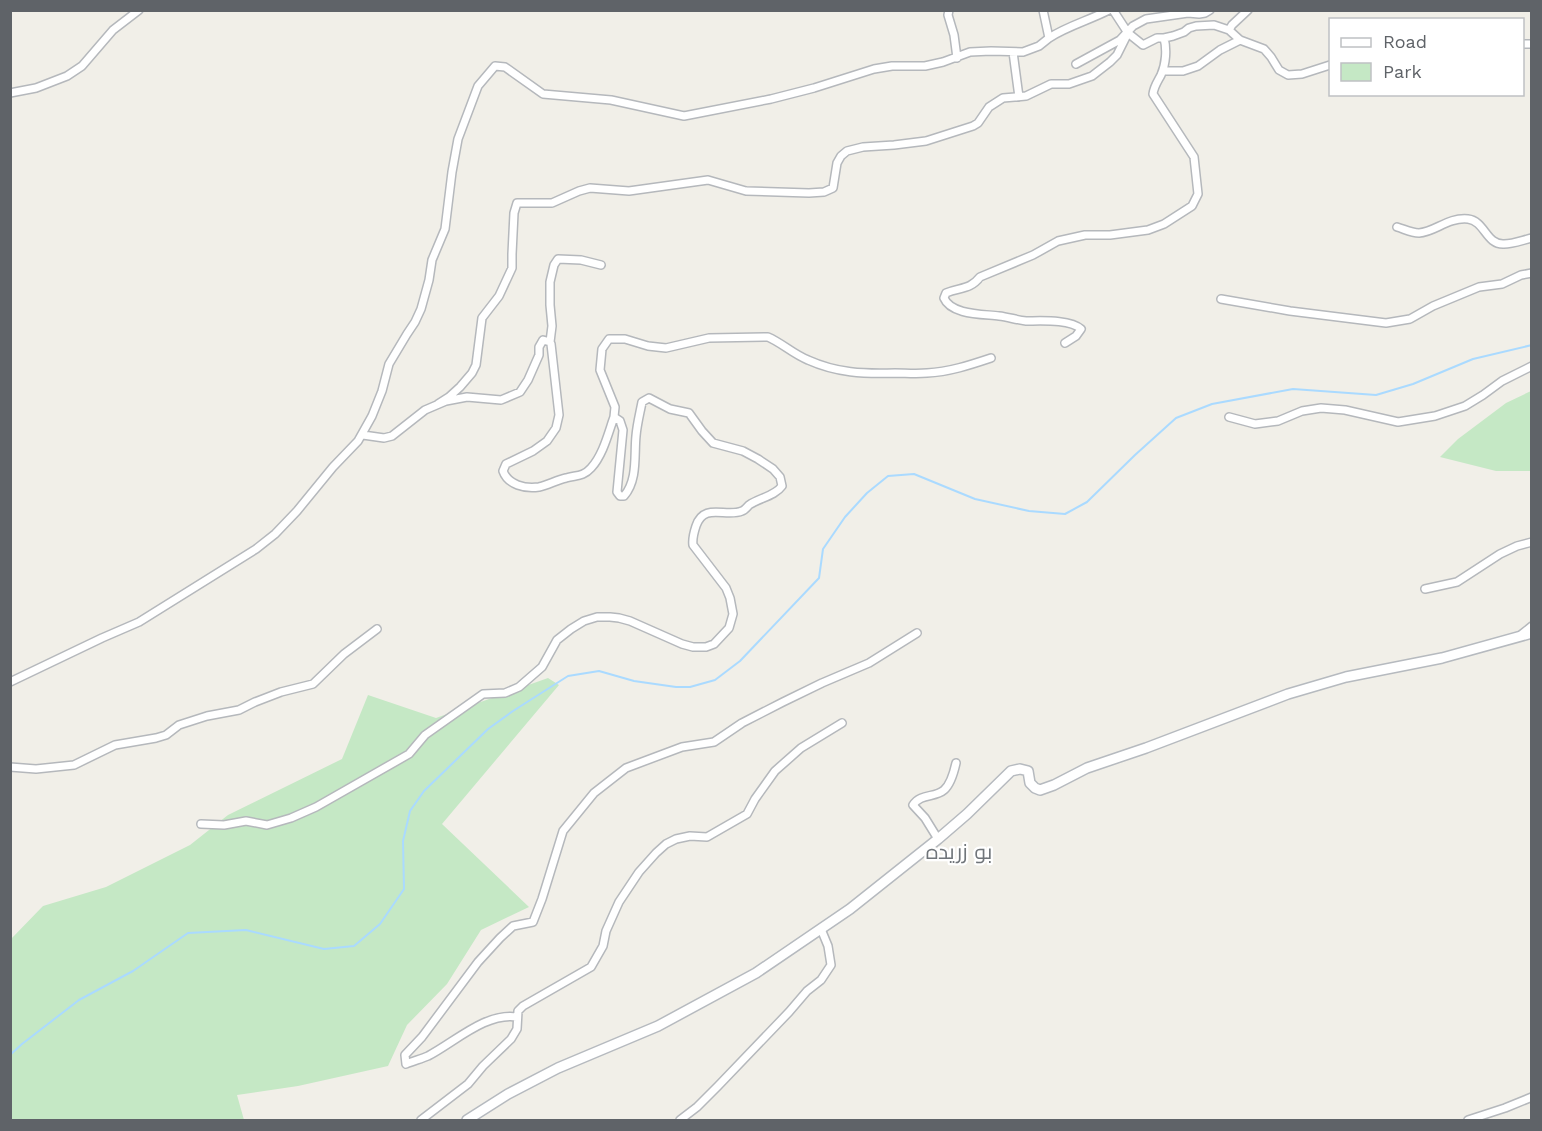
<svg xmlns="http://www.w3.org/2000/svg" width="1542" height="1131" font-family="'Work Sans',Cairo,sans-serif">
<rect width="100%" height="100%" fill="#f1efe8"/>
<path fill="#c5e8c5" d="M1531,391v80h-35l-56,-14 18,-18 48,-36z
M548,678l11,7 -117,139 87,83 -48,23 -34,54 -40,41 -19,41 -90,20 -61,9 7,25h-233v-181l32,-33 63,-19 84,-42 38,-30 114,-56 26,-64 68,23z"/>
<g fill="none" stroke-linecap="round" stroke-linejoin="round">
<path stroke="#aadaff" stroke-width="2" d="M10,1055l12,-11 57,-44 54,-29 55,-38 58,-3 78,19 30,-3 26,-22 24,-35 -1,-48 7,-30 14,-20 64,-62 25,-18 55,-35 31,-5 35,10 42,6h14l25,-7 25,-19 79,-83 4,-29 22,-32 22,-24 21,-17 26,-2 61,25 54,12 36,3 22,-12 48,-47 41,-37 36,-14 81,-15 83,6 37,-11 60,-25 59,-14"/>
<defs>
<path id="street" d="M949,10l-1,5 6,20 3,23
M1113,10l15,23 15,12 14,-7h7l9,-2 11,-4 5,-4 7,-2 18,-1 15,5 11,10 24,9 7,8 8,13 9,5 14,-1 28,-9
M1229,30l3,-5 16,-15
M1049,38c18,-12 41,-18 60,-28
M1522,44h10
M1013,52l6,45
M1076,64l44,-24 13,-14 13,-7 42,-6 11,1 6,-1 5,-3
M1163,71h20l15,-5 22,-16 20,-10
M10,93l26,-5 31,-12 15,-10 31,-36 26,-20
M1397,227c7,2 14,6 22,6 16,-1 29,-16 49,-14 17,2 18,26 36,25 9,0 19,-4 28,-6
M1221,299l69,12 96,12 24,-4 23,-13 46,-19 23,-3 19,-9 11,-2
M550,342l2,-16 -2,-21v-23l4,-17 4,-6 23,1 20,5
M1065,343l11,-7 5,-7c-11,-10 -40,-8 -55,-8 -9,-1 -18,-4 -27,-5 -16,-2 -48,-1 -55,-18l2,-5c14,-6 24,-3 34,-16l53,-22 25,-14 27,-6h25l38,-5 16,-6 28,-18 6,-12 -4,-37 -41,-63c1,-8 5,-13 8,-19 5,-11 6,-26 3,-37
M438,404l11,-7 11,-10 12,-14 4,-8 6,-47 17,-22 13,-28v-14l2,-41 3,-10h35l27,-12 11,-3 39,3 79,-11 38,11 63,2 15,-1 9,-4 4,-25 4,-7 6,-5 16,-4 31,-2 32,-4 47,-15 5,-3 11,-16 14,-9 23,-2 25,-12h18l23,-8 18,-14 7,-7 11,-22
M1229,417l26,7 23,-3 24,-10 19,-3 24,2 53,12 37,-6 30,-10 18,-11 19,-14 30,-15
M363,435l21,3 8,-2 33,-26 21,-9 21,-4 34,3 19,-8 8,-12 11,-25v-8l4,-7 7,2 1,2 8,71 -3,13 -9,13 -14,10 -27,13 -3,7c5,14 22,18 36,16 9,-2 18,-7 27,-9 10,-3 17,-1 25,-10 12,-13 17,-34 23,-51
M1425,589l32,-7 43,-28 17,-8 15,-4
M1522,634l10,-8
M10,682l92,-44 37,-16 117,-73 19,-15 22,-23 36,-44 25,-26 14,-25 10,-25 7,-27 18,-30 8,-12 6,-13 8,-29 3,-20 13,-31 7,-57 6,-33 20,-53 17,-20 10,1 38,27 68,6 73,16 87,-17 43,-11 60,-19 18,-3h33l18,-4 27,-10 21,-1 32,1 16,-6 10,-8 -6,-28
M10,767l26,2 38,-4 41,-20 41,-7 10,-3 13,-10 28,-9 32,-6 16,-8 26,-10 32,-8 31,-30 33,-25
M201,824l23,1 22,-4 21,4 24,-7 25,-11 93,-53 16,-19 58,-41 22,-1 14,-6 23,-20 15,-27 14,-11 13,-8 13,-4h13l9,1 11,3 52,23 11,3h13l8,-3 15,-16 4,-14 -3,-16 -4,-10 -33,-43c-1,-7 1,-13 3,-19 8,-24 30,-8 46,-15 3,-1 5,-4 7,-6 10,-7 26,-9 33,-19l-2,-9 -7,-8 -15,-10 -15,-8 -30,-8 -11,-12 -13,-18 -19,-4 -21,-11 -7,4c-2,11 -5,22 -6,34 -2,19 2,44 -12,60h-4l-3,-4 6,-62 -3,-9 -6,-4 1,-10 -15,-37 2,-21 7,-10h16l23,7 18,2 43,-10 59,-1c14,6 25,17 40,23 29,13 55,14 87,13 10,0 21,1 32,0 22,-1 43,-8 64,-15
M938,839l-13,-21 -12,-13c8,-12 22,-7 31,-15 7,-6 10,-18 12,-27
M517,1017c-31,-5 -62,25 -89,39 -7,3 -15,5 -22,8l-1,-9 17,-18 56,-75 22,-24 13,-12 20,-4 9,-23 21,-68 31,-38 32,-25 56,-21 32,-5 28,-19 41,-21 39,-19 47,-20 48,-30
M421,1120l47,-36 15,-18 28,-27 6,-10 1,-18 5,-5 68,-39 12,-21 3,-15 13,-29 20,-30 17,-19 10,-9 10,-5 14,-3 17,1 40,-23 8,-15 20,-28 26,-23 41,-25
M680,1120l17,-13 21,-21 71,-74 18,-21 14,-11 10,-15 -3,-19 -7,-17
M1468,1120l37,-12 27,-11"/>
<path id="secondary" d="M467,1120l41,-26 50,-26 100,-42 98,-53 94,-64 88,-70 29,-25 44,-43 9,-2 8,2 2,12 5,5 5,2 14,-5 33,-17 59,-20 142,-54 58,-17 96,-19 90,-25"/>
</defs>
<use href="#street" stroke="#b5b8bc" stroke-width="10"/>
<use href="#secondary" stroke="#b6babf" stroke-width="12"/>
<use href="#street" stroke="#fff" stroke-width="7"/>
<use href="#secondary" stroke="#fff" stroke-width="9"/>
</g>
<g text-anchor="middle" stroke-width="4.5" stroke-linejoin="round" paint-order="stroke">
<g font-size="21" fill="#70757a" stroke="#fff">
<text x="959" y="859">بو زريده</text>
</g>
</g>
<rect width="1542" height="1131" fill="none" stroke="#5f6368" stroke-width="24"/>
<rect x="1329" y="18" width="195" height="78" fill="#ffffff" stroke="#bfc1c3" stroke-width="1.5"/>
<rect x="1341" y="38" width="30" height="9" fill="#ffffff" stroke="#bfc1c3" stroke-width="1.5"/>
<text x="1383" y="48" font-size="18" fill="#5f6368">Road</text>
<rect x="1341" y="63" width="30" height="18" fill="#c5e8c5" stroke="#bfc1c3" stroke-width="1.5"/>
<text x="1383" y="78" font-size="18" fill="#5f6368">Park</text>
</svg>
